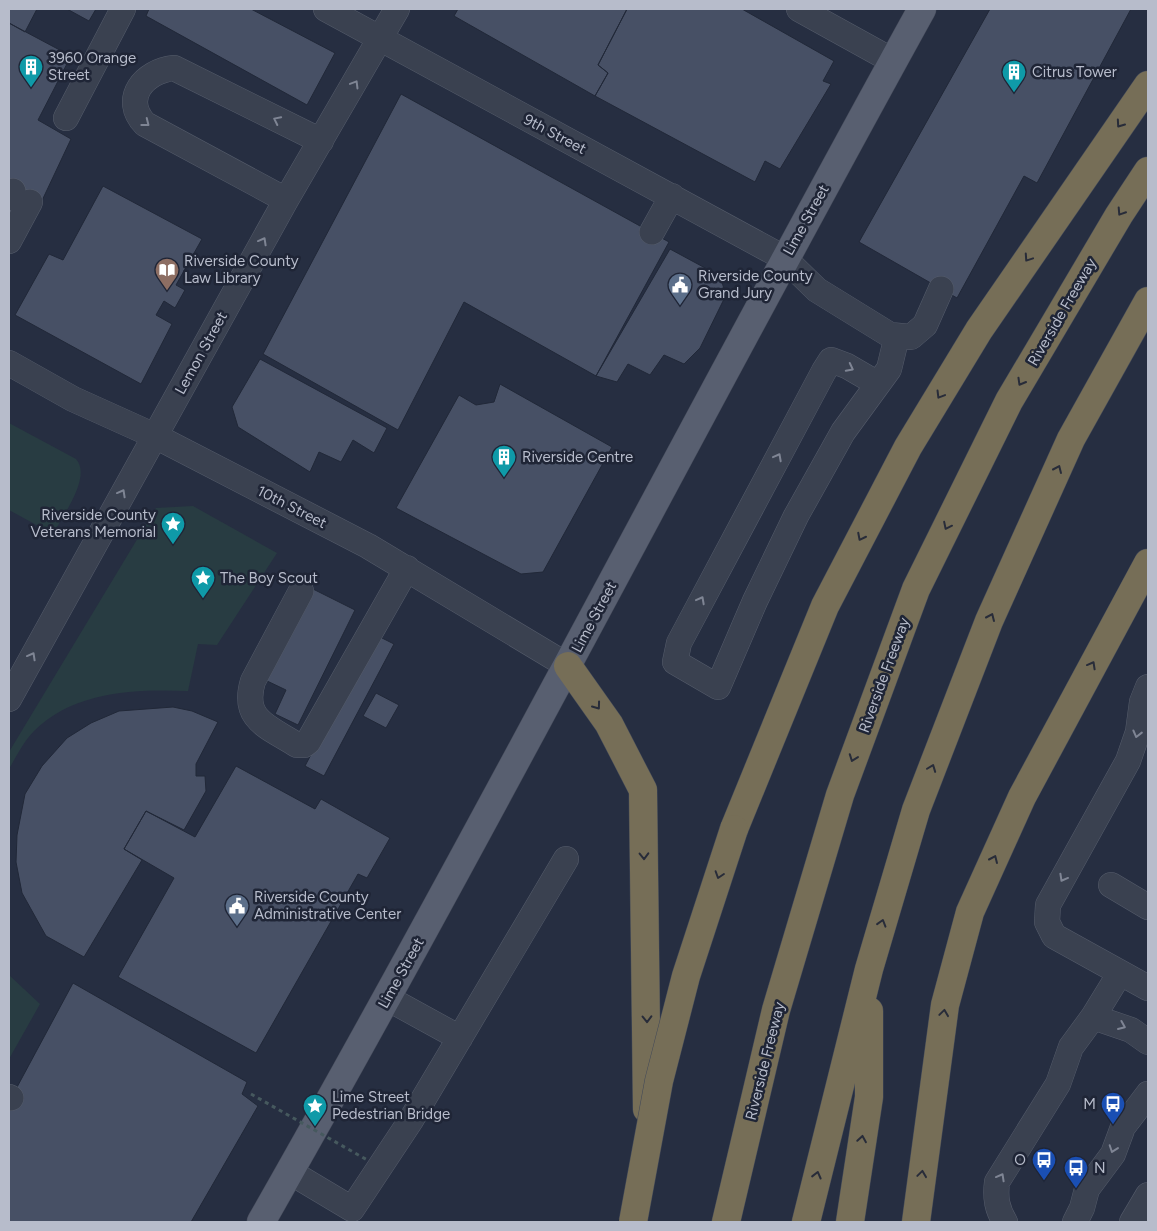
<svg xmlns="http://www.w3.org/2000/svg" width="1157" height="1231" font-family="Figtree,sans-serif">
<rect width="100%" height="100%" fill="#262e41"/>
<path fill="#283c42" d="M9,423l67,36c16,18 -13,56 -23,75l-44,-24z
M193,506l84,47 -60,92 -19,-1 -10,47c-52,-2 -114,0 -154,40 -10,10 -18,26 -25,38v-17l147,-244z
M9,975l31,29 -31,55z"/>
<path fill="#475065" stroke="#212838" d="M9,9h28l-12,23 -16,-9z
M67,9h29l-7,12z
M149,9h102l84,44 -28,52 -161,-89z
M458,9h169l-29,56 10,8 -13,23 -141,-80z
M627,9h115l92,52 -11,20 8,3 -51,85 -15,-8 -10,21 -160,-86 13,-23 -10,-8z
M990,9h141l-94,174 -13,-7 -67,122 -98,-56z
M9,23l62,33 -33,64 33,19 -32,68 -30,-18z
M401,94l268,148 -73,134 -132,-74 -66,128 -135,-76z
M103,186l99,53 -26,46 9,5 -10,18 -11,-7 -8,14 16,9 -31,60 -126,-69 34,-61 14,6z
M670,249l50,27 6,19 -26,53 -16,16 -20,-9 -14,20 -22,-11 -11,18 -21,-6z
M260,359l127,69 -13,25 -21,-13 -12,22 -22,-10 -9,20 -72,-45 -6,-20z
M500,384l112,63 -69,125 -22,2 -125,-66 63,-113 17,10 18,-3z
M311,588l44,22 -57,115 -23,-11 11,-24 -21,-10z
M374,634l20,10 -70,132 -19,-10z
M376,693l23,12 -13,23 -23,-12z
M173,707l19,4 26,11 -22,42v12h9l1,15 -22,39 -38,-19 -22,38 18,11 -58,97 -38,-21 -24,-43 -6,-31 1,-27 8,-41 17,-28 25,-28 24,-15 28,-12z
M236,766l79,43 6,-10 69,39 -23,40 -9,-4 -102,179 -138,-76 56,-99 -50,-29 22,-38 49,26z
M73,983l174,99 -5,12 16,12 -67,116h-182v-120z"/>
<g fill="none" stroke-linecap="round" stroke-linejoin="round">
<defs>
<path id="minor" d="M326,9l458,249 33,32 73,45 21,2 14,-12 16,-36
M799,9l94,52
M66,118l57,-109
M9,198l4,-7
M286,200l-141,-76c-24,-25 -1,-53 29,-56l147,73
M652,232l20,-36
M9,241l21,-39
M9,363l64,36 82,37 213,110 200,120
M878,384l-31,-18 -16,-6 -7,11 -145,272 -4,19 43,25 37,-86 41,-85 47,-84 46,-63 8,-33
M301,591l-48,90c-12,39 16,46 44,64h7l4,-3 99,-174
M1148,687l-6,15 -4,30 -10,29 -80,144 -1,17 7,14 94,52
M9,699l277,-499 111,-191
M1111,885l37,22
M387,998l73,40
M1093,1017l38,13 17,12
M9,1097l2,1
M290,1172l62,37 59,-89 155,-261
M1005,1222c-8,-13 -10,-24 -8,-40l61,-98 13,-37 22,-30 27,-44
M1075,1222l7,-14 5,-19 26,-35 10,-27 25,-33
M1132,1222l16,-27"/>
<path id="major" d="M261,1222c228,-400 438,-810 661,-1213"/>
<path id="highway" d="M568,666l41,58 34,66 4,319
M734,829l91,-223 83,-159 71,-117 169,-245
M726,1222l50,-212 64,-215 76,-206 93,-188 110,-186 29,-44
M806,1222l63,-253 47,-159 73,-189 82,-182 77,-138
M850,1222l19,-125v-86
M916,1222l29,-217 25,-93 52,-115 126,-234"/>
</defs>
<use href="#minor" stroke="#555c6b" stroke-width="26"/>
<use href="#major" stroke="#444a5a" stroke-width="29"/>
<use href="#highway" stroke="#424958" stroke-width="29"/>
<use href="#minor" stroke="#3a4150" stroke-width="25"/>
<use href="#major" stroke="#585f70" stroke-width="28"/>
<use href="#highway" stroke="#766e57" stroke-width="28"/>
<defs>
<path id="highway-bridge" d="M633,1222l26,-141 27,-105 48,-147"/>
</defs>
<use href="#highway-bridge" stroke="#424958" stroke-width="29" stroke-linecap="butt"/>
<path stroke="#46595e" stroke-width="3" stroke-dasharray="4 4" stroke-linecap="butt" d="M251,1094l118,67"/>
<use href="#highway-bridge" stroke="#766e57" stroke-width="28"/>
</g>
<defs><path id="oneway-chevron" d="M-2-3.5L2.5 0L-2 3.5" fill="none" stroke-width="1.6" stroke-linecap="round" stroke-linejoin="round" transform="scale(1.25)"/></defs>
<g stroke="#7f8594">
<use href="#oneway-chevron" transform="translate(355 84) rotate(-59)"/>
<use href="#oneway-chevron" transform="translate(277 120) rotate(-154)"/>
<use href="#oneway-chevron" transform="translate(146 123) rotate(38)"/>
<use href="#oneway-chevron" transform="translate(263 241) rotate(-61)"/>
<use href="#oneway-chevron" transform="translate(850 368) rotate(27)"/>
<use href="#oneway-chevron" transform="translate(778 457) rotate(-62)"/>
<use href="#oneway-chevron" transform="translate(122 493) rotate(-61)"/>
<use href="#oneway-chevron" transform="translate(701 600) rotate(-62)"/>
<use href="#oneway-chevron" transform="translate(32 656) rotate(-61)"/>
<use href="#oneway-chevron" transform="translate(1137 734) rotate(104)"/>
<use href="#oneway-chevron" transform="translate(1063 878) rotate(119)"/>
<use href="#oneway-chevron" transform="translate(1122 1026) rotate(23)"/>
<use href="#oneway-chevron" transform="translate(1113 1149) rotate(109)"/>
<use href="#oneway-chevron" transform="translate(1001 1177) rotate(-61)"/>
</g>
<g stroke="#282c39">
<use href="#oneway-chevron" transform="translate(1120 124) rotate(125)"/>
<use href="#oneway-chevron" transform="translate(1121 212) rotate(123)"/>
<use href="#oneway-chevron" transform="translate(1028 258) rotate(124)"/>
<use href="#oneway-chevron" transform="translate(1021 382) rotate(120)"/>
<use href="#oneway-chevron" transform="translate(940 395) rotate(121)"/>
<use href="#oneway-chevron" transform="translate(1058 469) rotate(-66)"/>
<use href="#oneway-chevron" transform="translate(947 526) rotate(116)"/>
<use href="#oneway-chevron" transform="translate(861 537) rotate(117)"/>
<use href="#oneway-chevron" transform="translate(991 617) rotate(-66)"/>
<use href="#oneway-chevron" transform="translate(1092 665) rotate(-61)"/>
<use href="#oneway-chevron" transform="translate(597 706) rotate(54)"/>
<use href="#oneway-chevron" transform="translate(853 758) rotate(110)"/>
<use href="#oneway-chevron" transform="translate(932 768) rotate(-69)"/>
<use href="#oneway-chevron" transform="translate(644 856) rotate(89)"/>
<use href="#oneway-chevron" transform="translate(994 859) rotate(-66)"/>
<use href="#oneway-chevron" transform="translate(719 875) rotate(108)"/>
<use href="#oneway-chevron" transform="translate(882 923) rotate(-73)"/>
<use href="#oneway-chevron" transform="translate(944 1013) rotate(-82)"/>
<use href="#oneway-chevron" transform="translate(647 1019) rotate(89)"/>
<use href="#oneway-chevron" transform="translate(862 1139) rotate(-81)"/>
<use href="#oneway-chevron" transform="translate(922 1174) rotate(-82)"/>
<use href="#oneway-chevron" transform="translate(817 1175) rotate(-76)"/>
</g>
<defs>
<symbol id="building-pin" viewBox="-11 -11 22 30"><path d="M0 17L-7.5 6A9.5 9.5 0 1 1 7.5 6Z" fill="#0f9aa8" stroke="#1f2536"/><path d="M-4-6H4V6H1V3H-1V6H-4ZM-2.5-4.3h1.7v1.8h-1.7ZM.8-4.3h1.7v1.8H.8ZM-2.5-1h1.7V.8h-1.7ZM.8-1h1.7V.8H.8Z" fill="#fff"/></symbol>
<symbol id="library-pin" viewBox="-11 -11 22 30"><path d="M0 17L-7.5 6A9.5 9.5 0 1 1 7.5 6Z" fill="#8d6e63" stroke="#1f2536"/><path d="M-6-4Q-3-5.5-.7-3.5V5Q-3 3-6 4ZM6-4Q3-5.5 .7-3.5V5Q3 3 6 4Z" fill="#fff"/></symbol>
<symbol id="civic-pin" viewBox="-11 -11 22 30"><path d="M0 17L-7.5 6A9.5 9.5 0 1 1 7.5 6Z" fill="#5c6f8a" stroke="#1f2536"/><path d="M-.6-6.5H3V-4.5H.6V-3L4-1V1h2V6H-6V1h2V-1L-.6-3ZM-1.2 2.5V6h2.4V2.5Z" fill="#fff"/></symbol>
<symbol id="sight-pin" viewBox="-11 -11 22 30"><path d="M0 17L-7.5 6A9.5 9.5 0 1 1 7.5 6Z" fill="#0f9aa8" stroke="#1f2536"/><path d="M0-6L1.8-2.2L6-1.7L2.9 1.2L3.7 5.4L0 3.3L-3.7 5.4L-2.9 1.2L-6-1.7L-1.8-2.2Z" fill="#fff"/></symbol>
<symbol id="bus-pin" viewBox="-11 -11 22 30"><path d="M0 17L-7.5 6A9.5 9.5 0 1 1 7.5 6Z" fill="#1a4fb4" stroke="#1f2536"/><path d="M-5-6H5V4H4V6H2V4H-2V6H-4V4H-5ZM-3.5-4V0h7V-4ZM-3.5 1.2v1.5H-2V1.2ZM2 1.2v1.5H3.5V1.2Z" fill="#fff"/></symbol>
</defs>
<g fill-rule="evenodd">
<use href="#building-pin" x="17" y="53" width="28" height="38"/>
<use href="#building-pin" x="1000" y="58" width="28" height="38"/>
<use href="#library-pin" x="153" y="256" width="28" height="38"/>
<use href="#civic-pin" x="666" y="271" width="28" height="38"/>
<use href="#building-pin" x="490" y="443" width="28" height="38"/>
<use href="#sight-pin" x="159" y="510" width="28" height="38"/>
<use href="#sight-pin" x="189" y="564" width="28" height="38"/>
<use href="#civic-pin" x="223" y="892" width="28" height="38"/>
<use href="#bus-pin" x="1099" y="1090" width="28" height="38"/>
<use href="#sight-pin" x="301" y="1092" width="28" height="38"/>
<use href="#bus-pin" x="1030" y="1146" width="28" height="38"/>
<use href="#bus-pin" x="1062" y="1154" width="28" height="38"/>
</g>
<g text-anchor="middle" stroke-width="5" stroke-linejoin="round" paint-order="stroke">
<g font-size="15" fill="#b7bccb" stroke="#1f2536" text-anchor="start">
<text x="48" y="63">3960 Orange<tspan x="48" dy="17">Street</tspan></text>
<text x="1032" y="77">Citrus Tower</text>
<text x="184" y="266">Riverside County<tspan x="184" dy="17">Law Library</tspan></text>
<text x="698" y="281">Riverside County<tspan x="698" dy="17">Grand Jury</tspan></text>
<text x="522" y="462">Riverside Centre</text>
<text x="156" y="520" text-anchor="end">Riverside County<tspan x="156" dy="17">Veterans Memorial</tspan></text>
<text x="220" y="583">The Boy Scout</text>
<text x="254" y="902">Riverside County<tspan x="254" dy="17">Administrative Center</tspan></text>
<text x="332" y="1102">Lime Street<tspan x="332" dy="17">Pedestrian Bridge</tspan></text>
<text x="1096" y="1109" text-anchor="end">M</text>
<text x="1026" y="1165" text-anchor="end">O</text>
<text x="1094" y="1173">N</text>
</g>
<g font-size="15" fill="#b7bccb" stroke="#1f2536">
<text transform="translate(555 134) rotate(28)" y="5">9th Street</text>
<text transform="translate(806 220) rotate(-61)" y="5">Lime Street</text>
<text transform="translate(1062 312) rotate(-60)" y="5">Riverside Freeway</text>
<text transform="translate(201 353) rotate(-61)" y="5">Lemon Street</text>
<text transform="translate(292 507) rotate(27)" y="5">10th Street</text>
<text transform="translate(594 617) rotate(-62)" y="5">Lime Street</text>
<text transform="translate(884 675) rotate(-70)" y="5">Riverside Freeway</text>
<text transform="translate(401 973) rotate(-61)" y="5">Lime Street</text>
<text transform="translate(765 1061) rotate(-76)" y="5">Riverside Freeway</text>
</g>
</g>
<rect width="1157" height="1231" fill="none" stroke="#b7bccb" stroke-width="20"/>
</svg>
